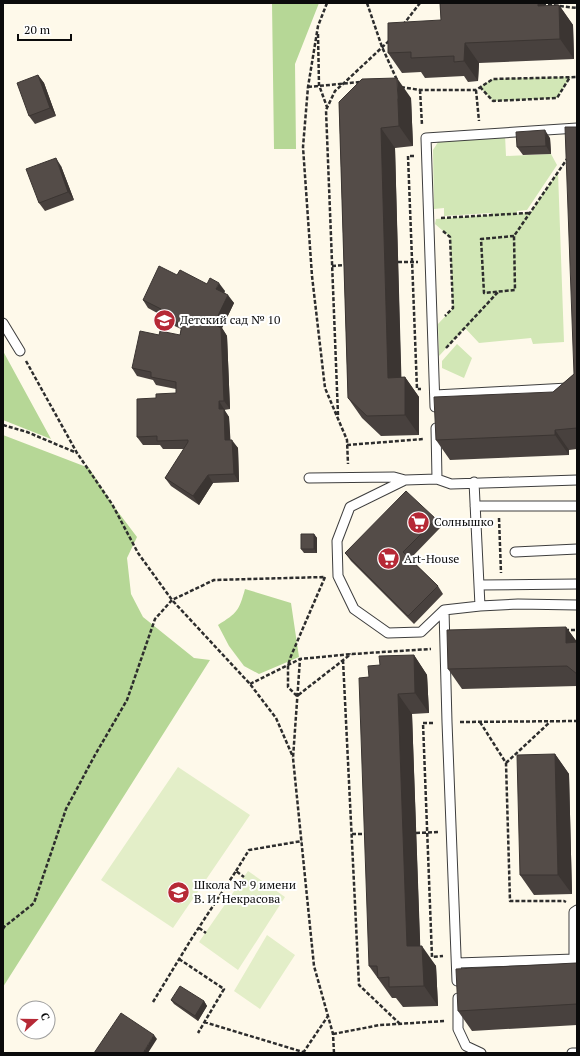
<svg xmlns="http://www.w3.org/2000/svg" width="580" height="1056" font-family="'PT Serif',serif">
<rect width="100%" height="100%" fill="#fef9ea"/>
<path fill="#d2e7b6" d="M571,77l-14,21 -64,3 -13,-14 13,-8z
M505,135l1,21 45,-2 6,11 -30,45 -10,1v3l13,-1 28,-41 6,170 -31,2 -2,-6 -52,5 -14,-15 -26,28 -1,-32 15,-16 -3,-71 -15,-13 1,-5 55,-4v-2l-47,3v-8l-10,1 -1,-59 7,-11z
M457,344l15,14 -8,20 -22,-10v-7z"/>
<path fill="#b6d796" d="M272,3h47l-24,61 1,85h-22z
M3,351l48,88 -48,-19z
M3,435l86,33 23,36 25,33 -10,21 4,36 12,23 51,41 16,2 -207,327z
M245,589l46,14 8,54 -40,17 -15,-8 -15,-20 -11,-21c19,-12 21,-14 27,-36z"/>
<path fill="#e3eec8" d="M178,767l72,48 -77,113 -72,-48z
M248,871l37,26 -47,73 -39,-28z
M267,935l28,20 -35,54 -26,-18z"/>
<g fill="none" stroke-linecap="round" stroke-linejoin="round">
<defs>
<path id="service" d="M3,323l17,28
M435,395l133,-7
M435,407l-9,-269 151,-10
M436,428l1,51
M309,478l85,-1 11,3 32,-1 14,5 126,-4
M405,480l-55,27 -13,34 1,35 16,33 34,24 33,-1 23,-22 36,-4
M474,482l6,124 38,-2 59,1
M475,506h102
M515,552l62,-3
M479,585l98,-1
M444,610l3,112 10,259
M457,963l117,-4v-47l3,-2
M458,998v31l8,17 15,7
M572,1053h5"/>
</defs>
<use href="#service" stroke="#3e3e3e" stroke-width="11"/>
<path stroke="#2d2d2d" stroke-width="2.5" stroke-dasharray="4 2" stroke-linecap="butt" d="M327,3l-9,23 -10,61 -5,60 9,129 13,112 22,52 1,24
M367,3l15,44 15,33
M542,4l35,4
M403,25l17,-22
M318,34l1,51 8,22
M308,87l52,-5
M401,87l19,3h56l17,-11 84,-2
M480,87l13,14 64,-3 13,-21
M420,90l2,35
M476,90l3,31
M414,156h-6l9,233h4
M441,218l88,-5
M443,231l7,6 3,71 -8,8
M514,236l-33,3 3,54 31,-3 -1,-54 53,-77
M398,262h20
M332,266l15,-1
M446,348l52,-56
M26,361l51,92 35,51 26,49 34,47 78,84 26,34 17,39
M338,415l-12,-305 9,-19 9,-8 47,-44
M3,425l24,7 50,21
M347,445l77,-6
M499,518l2,55
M325,577l-34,79 -3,9v22l9,9 54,-42
M565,630h12
M343,660l16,325 41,39
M250,684l50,-25
M460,722l117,-1
M480,722l26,41 4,138h54l2,1
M433,723h-10l9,234 11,-1
M506,763l44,-41
M416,833l22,-1
M352,834h15
M236,871l13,-21 53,-9
M199,928l7,5
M3,929l1,-2 30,-24 32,-94 29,-54 32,-55 28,-81 17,-19 42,-20 111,-3
M179,959l45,30 -26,44
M153,1002l39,-64 44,-67 8,6
M204,1022l99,30
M333,1034l47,-9 66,-4
M303,1053l25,-37
M334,1053l-1,-19 -19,-68 -21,-208 7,-99 52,-5 79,-5"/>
<use href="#service" stroke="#fff" stroke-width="9"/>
</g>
<path fill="#48413e" d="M440,3h103l2,3 14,-1 14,20 1,34 -95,4 -1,18 -10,1 -4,-6 -39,2 -4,-6 -19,1 -14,-20 53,-33z
M38,75l6,8 12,33 -21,8 -6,-8z
M411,98l2,48 -18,2 6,229h4l14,20v38l-38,1 -19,-18 -14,-20 -9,-296z
M577,127v322l-8,1v5l-119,5 -14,-20 117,-48 21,-18z
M550,138l1,16 -28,1 -6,-8z
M61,166l13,34 -29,11 -6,-8z
M177,275l30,9 18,7 -1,1 10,11 -12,25 5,8 3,73 -6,1 5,7 1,23 8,8 1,34 -26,1 -14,22 -28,-19 -6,-8 19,-29h-21l-3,-4h-17l-6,-8 19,-39 20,-5v-4l-20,-4 -3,-5 -16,-4 -5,-8 27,-33h21l1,-6 -17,-8 -5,-7 -11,-6 -5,-8z
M436,519l5,8 -31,32 28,27 5,8 -29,30 -63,-63 -6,-8z
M314,534l3,4v15h-13l-3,-4z
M566,627l11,15v44l-115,3 -14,-20z
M414,655l13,20 2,38 -17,1 8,232 16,20 2,40 -35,1 -7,-9h-4l-23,-32v-289l11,-12z
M555,754l14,20 3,120 -38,1 -14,-20z
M577,962v63l-105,6 -14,-20 118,-48z
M171,1000l33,1 3,5 -9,15 -24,-17z"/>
<path fill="#3b3532" d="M538,3h5l9,14 -14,-11z
M559,5l14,20 1,34 -14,-20z
M465,43l14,20 -1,18 -14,-20z
M38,75l6,8 12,33 -6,-8z
M397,78l14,20 2,48 -14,-20z
M381,128l14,20 7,250 -14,-20z
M545,130l5,8 1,16 -5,-8z
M56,158l5,8 13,34 -6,-8z
M219,283l6,8 -3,6 -6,-8z
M228,295l6,8 -12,25 5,8 3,73 -6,-8 -10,-77z
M405,377l14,20v38l-14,-20z
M219,401l10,16 2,31 -6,-8 -6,-31z
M555,430l14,20v5l-14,-20z
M232,440l6,8 1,34 -5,-8z
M208,475l5,8 -14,22 -6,-9z
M314,534l3,4v15l-3,-4z
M566,627l11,15 -11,1z
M414,655l13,20 2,38 -14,-20z
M398,694l14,20 9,252 -14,-20z
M555,754l14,20 3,120 -14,-19z
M422,946l14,20 2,40 -14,-20z
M204,1001l3,5 -9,15 -3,-5z
M154,1035l3,4 -9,14h-5z"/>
<path fill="#544c48" stroke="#3b3532" d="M440,3h98v3l21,-1 1,34 -95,4 -1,18 -10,1v-6l-43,2v-6l-23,1v-30l53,-3z
M38,75l12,33 -21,8 -12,-33z
M397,78l2,48 -18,2 7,250 17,-1v38l-38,1 -19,-18 -9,-296 23,-23z
M565,127h12v301l-22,2v5l-119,5 -2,-43 119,-5 21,-18z
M545,130l1,16 -29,1 -1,-15z
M56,158l12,34 -29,11 -13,-34z
M159,266l18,9 3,-5 27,14 3,-6 9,5 -3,6 12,6 -14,29 7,4 3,73h-5v8h5l1,31h7l2,34 -26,1 -15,21 -28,-18 23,-36v-2l-31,1v-5l-20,1v-38l19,-1v-4l20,-1v-11l-25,-5v-5l-19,-4 8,-37 19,4 1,-4 20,4 2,-10 -23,-12 2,-4 -18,-9z
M406,491l30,28 -33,33 35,34 -30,30 -63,-63z
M301,534h13v15h-13z
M566,627v16l11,-1v32l-10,-8 -119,3 -1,-39z
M414,655l1,38 -17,1 9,252h15l2,40 -35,1v-10l-11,1 -1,-12h-8l-10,-288 10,-1 -1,-11 12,-1 -1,-9z
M555,754l3,121h-38l-3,-120z
M577,962v42l-119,7 -2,-42 120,-6z
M180,986l24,15 -9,15 -24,-16z
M121,1013l33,22 -11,18h-49z"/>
<defs>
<symbol id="school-disc" viewBox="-11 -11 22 22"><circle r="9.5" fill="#b62936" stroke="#fff"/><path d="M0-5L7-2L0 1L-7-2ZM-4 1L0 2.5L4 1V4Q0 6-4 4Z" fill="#fff"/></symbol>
<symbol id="supermarket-disc" viewBox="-11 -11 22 22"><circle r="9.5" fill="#b62936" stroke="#fff"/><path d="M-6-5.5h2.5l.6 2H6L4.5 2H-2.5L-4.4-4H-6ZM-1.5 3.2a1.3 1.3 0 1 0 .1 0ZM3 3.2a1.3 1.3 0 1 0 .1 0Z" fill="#fff"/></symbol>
</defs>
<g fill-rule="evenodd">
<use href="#school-disc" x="152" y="308" width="25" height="25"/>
<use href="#supermarket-disc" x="406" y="510" width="25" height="25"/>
<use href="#supermarket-disc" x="376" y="546" width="25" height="25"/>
<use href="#school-disc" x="166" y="880" width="25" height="25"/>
</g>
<g text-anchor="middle" stroke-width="4" stroke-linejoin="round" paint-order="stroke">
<g font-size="12" fill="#0b0b0b" stroke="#fff" text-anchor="start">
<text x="180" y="324">Детский сад № 10</text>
<text x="434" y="526">Солнышко</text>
<text x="404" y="563">Art-House</text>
<text x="194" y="889">Школа № 9 имени<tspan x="194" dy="14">В. И. Некрасова</tspan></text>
</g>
</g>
<rect width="580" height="1056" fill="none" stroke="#0b0b0b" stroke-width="8"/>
<g transform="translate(36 1020) rotate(69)"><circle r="19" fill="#ffffff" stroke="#9d9d9d"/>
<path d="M0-3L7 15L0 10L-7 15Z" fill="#b62936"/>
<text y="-6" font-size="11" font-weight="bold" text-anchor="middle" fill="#0b0b0b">С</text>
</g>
<path d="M18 34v6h53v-6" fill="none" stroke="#0b0b0b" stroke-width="2"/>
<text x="24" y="34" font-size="12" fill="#0b0b0b" stroke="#ffffff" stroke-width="3" paint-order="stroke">20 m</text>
</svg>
